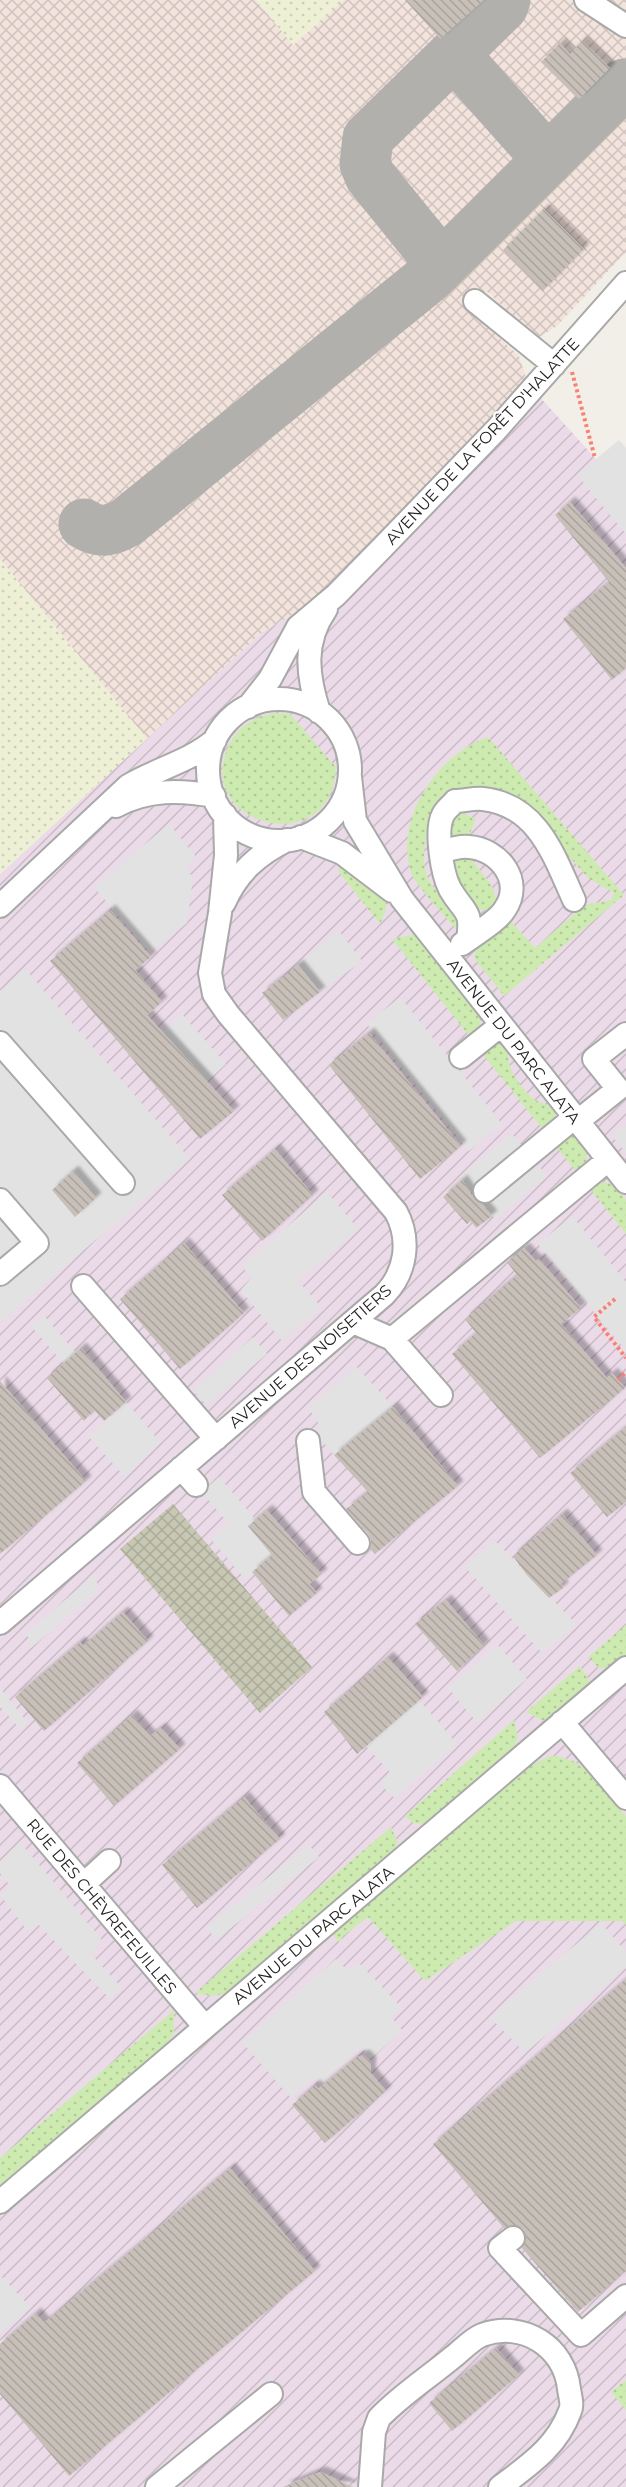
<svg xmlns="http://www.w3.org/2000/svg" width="626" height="2487" font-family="Montserrat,sans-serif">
<defs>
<pattern id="industrial-furrows" width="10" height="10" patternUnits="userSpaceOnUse" patternTransform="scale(1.5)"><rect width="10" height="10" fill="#ebdbe8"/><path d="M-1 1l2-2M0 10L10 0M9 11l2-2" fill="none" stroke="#c9bcc7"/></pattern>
<pattern id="military-cross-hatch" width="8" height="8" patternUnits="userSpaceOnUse" patternTransform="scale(1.5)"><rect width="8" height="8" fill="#f3e3dd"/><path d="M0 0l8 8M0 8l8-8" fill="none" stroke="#d0c2bd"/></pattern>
<pattern id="construction-cross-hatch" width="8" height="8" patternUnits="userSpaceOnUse" patternTransform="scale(1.5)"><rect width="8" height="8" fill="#c7c7b4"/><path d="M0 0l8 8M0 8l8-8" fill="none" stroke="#abab9a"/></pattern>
<pattern id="farmland-dots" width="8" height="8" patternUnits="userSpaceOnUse" patternTransform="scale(1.5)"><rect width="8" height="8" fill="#eef0d5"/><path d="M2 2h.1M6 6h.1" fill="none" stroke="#ccceb7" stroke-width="1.8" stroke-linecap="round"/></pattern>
<pattern id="grass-dots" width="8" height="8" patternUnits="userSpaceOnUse" patternTransform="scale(1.5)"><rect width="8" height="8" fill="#cdebb0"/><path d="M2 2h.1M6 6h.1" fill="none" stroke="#b0c997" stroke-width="1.8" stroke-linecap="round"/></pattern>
<pattern id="building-back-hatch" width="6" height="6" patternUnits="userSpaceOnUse" patternTransform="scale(1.5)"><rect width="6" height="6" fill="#c7bfb8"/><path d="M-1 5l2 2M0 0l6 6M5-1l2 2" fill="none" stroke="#aba49e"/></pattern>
<filter id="shadow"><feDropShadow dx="5.5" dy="-5.5" stdDeviation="1.5" flood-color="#0004"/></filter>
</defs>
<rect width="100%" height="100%" fill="#f2efe9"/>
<path fill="url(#industrial-furrows)" d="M528,384l98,108v1995h-626v-1613l261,-241 51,-30z"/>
<path fill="url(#military-cross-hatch)" d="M0,0h256l37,45 51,-45h282v252l-69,74 -19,12 -52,-47 -19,17 52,48 9,28 -125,133 -91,86 -51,30 -114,106 -147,-180z"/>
<path fill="url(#construction-cross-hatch)" d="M173,1504l139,163 -52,46 -140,-164z"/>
<path fill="url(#farmland-dots)" d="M256,0h88l-51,45z
M0,559l147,180 -147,135z"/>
<path fill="url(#grass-dots)" d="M277,713l13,1 46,53c-3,96 -146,58 -107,-22 9,-19 27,-30 48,-32z
M488,737l136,158 -120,101 -30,-38 3,-12 30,-29 28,31 50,-43 26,-5 3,-7 -26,-15 -64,-73 -89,6c-8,18 -15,45 -8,65 9,22 31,28 33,56 -9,-7 -44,-48 -48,-57 -20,-54 25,-121 76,-138z
M461,812l15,7 -8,19 -13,1 -6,-2 -3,-13z
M452,857h18l22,29 7,22c-22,12 -36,-16 -49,-31z
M342,862l45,38 -2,13 -5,11 -42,-53z
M416,934l64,82v13l-9,9 -79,-99z
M494,1044l10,1 5,5c-5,16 13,40 26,50 6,3 13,5 19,8l2,11 -11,13 -64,-80z
M571,1134c10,4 18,16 15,27l-10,10 -23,-28z
M601,1182l13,2 12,16v34l-35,-44z
M626,1625v30l-16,14 -11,-1 -11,-11z
M580,1666l9,14 1,5 -42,35 -5,1 -17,-9z
M514,1720l4,17 -4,12 -89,75 -12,-1 -8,-7z
M550,1756h7l16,5 13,8 40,47v109l-4,-4h-106l-91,60 -57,-64 -25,19 -3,7 -8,-10 192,-164z
M391,1827l7,16 -6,11 -161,138 -18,4 -18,-3z
M174,2010v23l-11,16 -163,140v-31z
M626,2380v30l-15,-18z"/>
<path fill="#e2e2e2" d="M619,440l7,8v86l-49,-59z
M169,824l28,34 -12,10 8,9 -6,46 -37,30 -56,-66z
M338,930l24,31 -42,31 -22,-27z
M25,969l165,190 -190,163v-331z
M400,997l102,127 -33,27 -102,-127z
M182,1014l44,50 -20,18 -44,-50z
M626,1125v28l-14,-17z
M512,1134l35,42 -52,43 -36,-42z
M327,1192l32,38 -62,50 24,27 -39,34 -41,-51 10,-12 -9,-12z
M572,1216l54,66v69l-88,-107z
M43,1315l33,38 -12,11 -33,-38z
M253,1337l14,17 -60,51 -14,-14z
M357,1367l36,40 -59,48 -14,-17 -3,-20 -10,-10z
M126,1402l34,40 -35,35 -36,-40z
M219,1477l37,43 -8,6 24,29 -27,24 -34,-40 17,-16 -26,-31z
M495,1541l82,84 -35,28 -77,-86z
M96,1573l2,18 -67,57 -4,-15z
M498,1645l29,34 -50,43 -29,-34z
M0,1688l28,35 -8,6 -20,-23z
M419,1700l38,44 -63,54 -14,-15 10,-11 -24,-26z
M20,1842l82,98 -11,14 30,33 -11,12 -72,-75 -10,7 -27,-35 10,-9 -11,-14v-11z
M309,1845l10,12 -103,83 -10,-13z
M601,1923l25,29v15l-101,86 -35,-36z
M336,1959l12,12 11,-8 42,44 -10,10 11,13 -29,27 -11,-9 -42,35 -6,-5 -23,20 -49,-56z
M0,2275l31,33 -31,25z"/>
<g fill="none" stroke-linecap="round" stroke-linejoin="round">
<path stroke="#b1b0ac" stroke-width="51" d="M454,54l49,-48 2,-6
M442,265l-72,-89 -5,-12 3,-26 86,-84 94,106
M84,524c16,10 27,7 43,-2l303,-245 194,-193"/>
</g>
<path fill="url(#building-back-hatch)" filter="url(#shadow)" d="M405,0h79l-44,39z
M582,41l28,27 -31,31 -38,-37 19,-19 10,11z
M544,209l40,40 -41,42 -40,-41z
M570,502l56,66v100l-14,12 -49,-61 46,-37 -54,-67z
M110,910l41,47 -16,13 27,32 -15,13 87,96 -34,28 -150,-178z
M298,965l22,27 -37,28 -21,-27z
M369,1033l92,113 -41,33 -91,-114z
M275,1149l38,46 -51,46 -40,-46z
M73,1171l23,27 -21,19 -23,-27z
M462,1180l13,20 7,4 10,12 -16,12 -5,-7 -4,3 -24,-27z
M184,1243l60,70 -64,56 -60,-70z
M524,1248l12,13 3,-2 42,49 -20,16 46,54 5,-5 13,15 -85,70 -88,-104 24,-21 -11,-14 52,-44 -10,-13z
M81,1348l45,54 -22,19 -10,-11 -10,11 -37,-43z
M0,1381l86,100 -86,73z
M393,1407l65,79 -83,68 -5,-6 1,-7 -2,-6 -23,-26 22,-17 -34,-37z
M626,1427v75l-19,15 -37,-44z
M267,1510l55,64 -13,10 8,9 -28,23 -37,-44 20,-17 -24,-29z
M562,1514l35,41 -36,29 2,4 -14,10 -23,-24 -13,-18z
M446,1600l38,45 -27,26 -42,-47z
M123,1612l25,29 -104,90 -29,-34 65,-55 3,4z
M388,1657l35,40 -66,57 -33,-42z
M132,1715l18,21 11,-8 19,21 -66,57 -37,-43z
M244,1797l36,42 -83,69 -35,-43z
M626,1979v292l-48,41 -56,-64 4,-11 -3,-8 -11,-4 -8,3 -71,-84z
M364,2055l7,7 -1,10 16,19 -61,52 -33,-38 23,-20 3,4 39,-32z
M230,2168l85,103 -246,205 -69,-82v-50l36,-31 8,10z
M496,2348l23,27 -67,56 -23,-28z
M321,2472l32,15h-70l34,-14z"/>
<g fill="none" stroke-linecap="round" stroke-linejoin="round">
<defs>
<path id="minor" d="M586,0l40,26
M475,301l79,64
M208 770a71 71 0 1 1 142 0a71 71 0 1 1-142 0Z
M248,707l22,-28 28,-52 38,-32 46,-47 114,-118 130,-147
M319,712c-12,-37 -16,-70 7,-103
M350,777l5,44 47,78 224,283
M116,806c32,-17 64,-16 98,-10
M301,837l41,16 50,38
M441,852c9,-3 19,-6 28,-5 30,2 55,34 36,62 -7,12 -31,26 -43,35
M224,903c13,-30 34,-49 63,-63
M0,906l128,-120c28,-17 61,-24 87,-46
M468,939c5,-30 -5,-27 -18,-50 -8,-15 -15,-59 -7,-74 2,-5 8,-9 12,-14 9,0 19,-3 28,-2 55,6 71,57 91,101
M0,1043l123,140
M461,1057l40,-32
M578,1121l40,-32 -24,-30 32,-25
M485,1191l90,-74
M0,1200l37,43 -37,31
M83,1286l133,153
M353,1322l39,17 216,-179
M392,1339l49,56
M308,1441l6,51 44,51
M181,1468l15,17
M0,1623l384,-328c22,-22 27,-55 12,-83l-168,-198 -14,-20 -4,-21 10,-60 6,-58 -1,-40
M562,1722l64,76
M0,1786l205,241
M84,1884l25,-23
M0,2202l626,-534
M513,2238l-13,10 81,87 45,-39
M157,2487l114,-93
M370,2487l4,-55 5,-14c22,-23 50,-41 74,-61 9,-7 19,-18 29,-22 41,-15 83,12 87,54 1,7 4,16 1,22 -13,36 -41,54 -70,76"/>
</defs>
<use href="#minor" stroke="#a9a9a9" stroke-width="26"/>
<path stroke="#fa8072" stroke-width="4" stroke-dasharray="3 3" stroke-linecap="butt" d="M572,372l23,86
M615,1299l-21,18 32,41
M618,1380l8,-8"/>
<use href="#minor" stroke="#fff" stroke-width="22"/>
</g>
<g text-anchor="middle" stroke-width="5" stroke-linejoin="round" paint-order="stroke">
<g font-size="16" fill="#222" stroke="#fff">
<text transform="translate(482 441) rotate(-47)" y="6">AVENUE DE LA FORÊT D'HALATTE</text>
<text transform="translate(514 1041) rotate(52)" y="6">AVENUE DU PARC ALATA</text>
<text transform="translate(310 1356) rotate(-41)" y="6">AVENUE DES NOISETIERS</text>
<text transform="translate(102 1906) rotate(50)" y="6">RUE DES CHÈVREFEUILLES</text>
<text transform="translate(313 1935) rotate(-40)" y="6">AVENUE DU PARC ALATA</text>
</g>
</g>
</svg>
